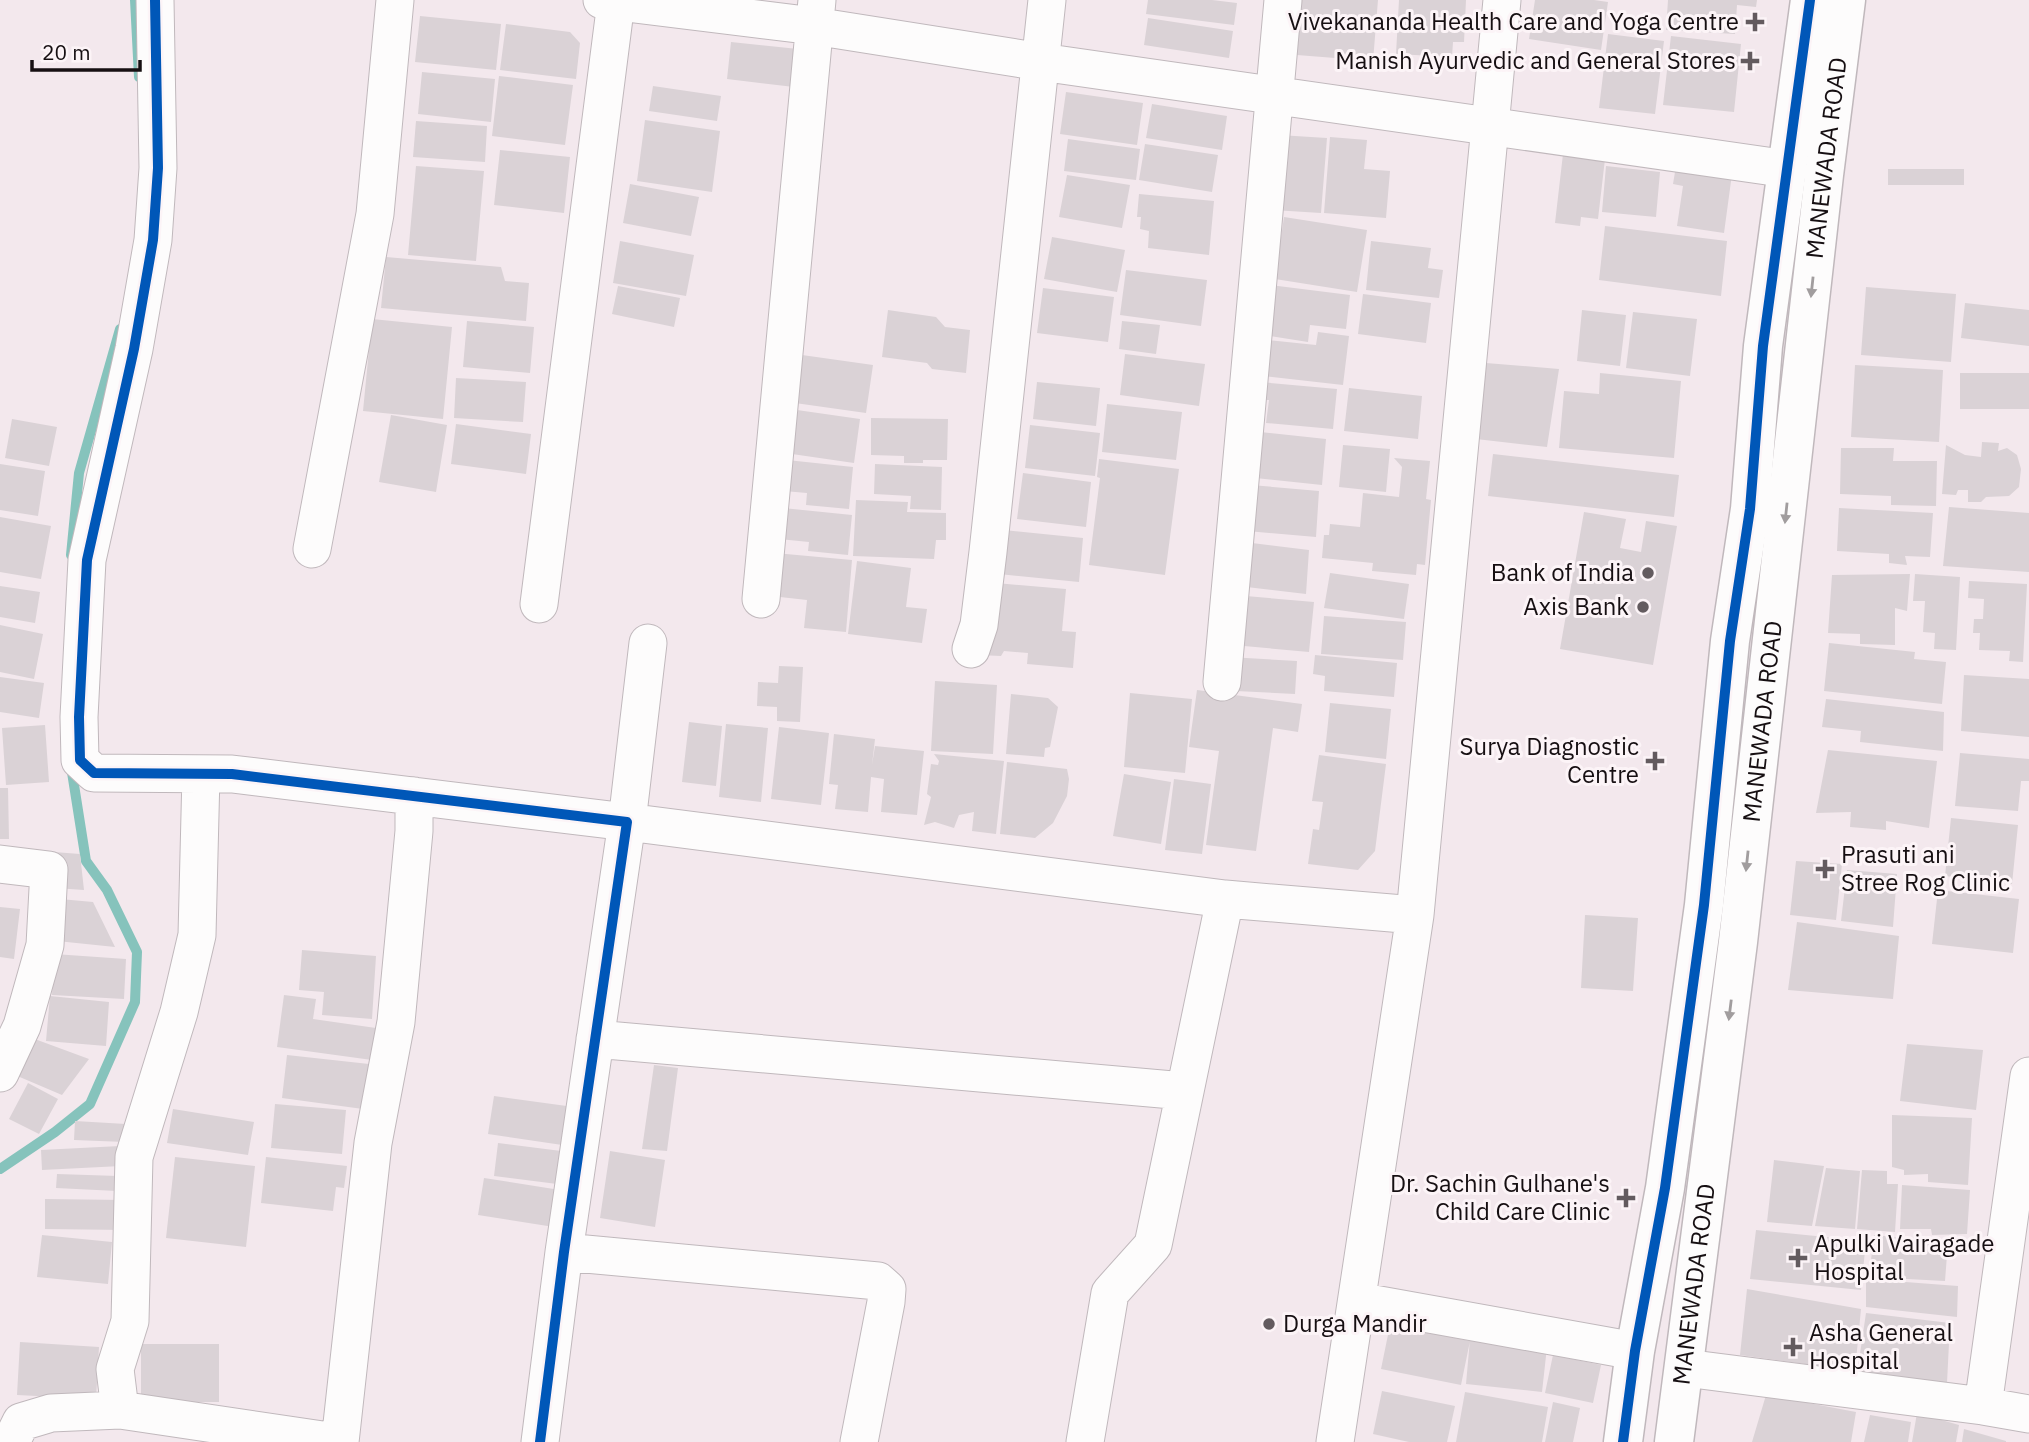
<svg xmlns="http://www.w3.org/2000/svg" width="2029" height="1442" font-family="'IBM Plex Sans',sans-serif">
<rect width="100%" height="100%" fill="#f3e8ed"/>
<g fill="none" stroke-linecap="round" stroke-linejoin="round">
<path stroke="#86c3bc" stroke-width="10" d="M135,0l4,77
M71,555l8,-82 41,-144
M0,1169l55,-37 35,-28 45,-102 2,-50 -30,-62 -21,-29 -15,-95"/>
</g>
<path fill="#dad2d6" d="M1148,0h64l25,3 -3,22 -88,-11z
M1301,0h77l-5,61 -76,-6z
M1399,0h67l-2,42h-11l-1,15 -56,-3z
M1535,0h59l14,2 -7,48 -72,-11z
M1668,0h89l-1,7 -19,-2 -2,29 -69,-4z
M420,16l81,8 -5,46 -81,-8z
M1148,18l85,13 -4,27 -85,-13z
M506,24l64,8 10,11 -4,36 -76,-9z
M1608,34l56,7 -9,73 -56,-6z
M1671,36l70,8 -7,68 -71,-7z
M731,42l67,7 -4,38 -67,-8z
M422,72l73,7 -4,43 -73,-8z
M499,76l74,9 -8,60 -73,-9z
M653,86l68,10 -4,25 -68,-10z
M1066,92l77,11 -6,42 -77,-11z
M1152,104l75,12 -5,34 -76,-12z
M645,120l75,11 -8,61 -75,-11z
M416,121l71,5 -2,36 -72,-5z
M1279,135l48,3 -6,75 -48,-3z
M1330,137l37,3 -3,29 26,2 -4,47 -62,-5z
M1068,139l72,10 -4,31 -72,-9z
M1145,144l73,11 -6,37 -73,-12z
M500,150l70,7 -6,56 -70,-8z
M1563,154l42,5 -7,60 -17,-2 -1,9 -25,-3z
M416,166l68,5 -8,90 -68,-6z
M1606,166l54,6 -4,45 -54,-5z
M1676,166l56,8 -8,59 -47,-7 6,-40 -10,-2z
M1888,169h76v16h-76z
M1067,175l63,10 -8,43 -63,-11z
M630,184l69,13 -8,39 -68,-13z
M1139,194l75,7 -5,54 -61,-7 1,-17 -9,-2 1,-12h-4z
M1284,217l83,13 -10,62 -82,-13z
M1605,226l122,15 -6,55 -122,-16z
M1052,237l73,13 -8,42 -73,-13z
M620,241l74,14 -8,41 -73,-13z
M1371,241l60,7 -3,20 15,2 -4,28 -73,-8z
M386,257l115,10 4,14 24,2 -3,38 -145,-13z
M1126,270l81,10 -6,46 -81,-11z
M1263,284l87,11 -4,34 -36,-4 -2,17 -51,-8z
M618,286l62,12 -6,29 -62,-13z
M1866,287l90,7 -5,68 -90,-7z
M1043,288l71,9 -6,45 -71,-9z
M1363,294l68,9 -5,40 -68,-9z
M1965,303l64,7v36l-68,-8z
M888,310l48,7 9,10 25,3 -4,43 -34,-4 -5,-6 -45,-6z
M1582,310l44,5 -6,51 -43,-5z
M1633,312l64,7 -7,57 -64,-8z
M372,319l80,8 -9,92 -80,-8z
M467,321l67,6 -4,46 -67,-6z
M1122,321l38,4 -4,29 -37,-5z
M1318,332l31,4 -6,49 -88,-10 4,-36 57,6z
M1125,354l80,10 -6,42 -79,-11z
M802,355l71,10 -7,48 -71,-10z
M1486,363l73,6 -12,78 -71,-8z
M1855,365l88,5 -4,72 -88,-5z
M1600,373l81,8 -7,77 -115,-10 5,-57 35,3z
M1960,373h69v36h-69z
M456,378l70,4 -3,40 -69,-4z
M1037,382l63,6 -4,38 -63,-7z
M1260,382l77,7 -4,40 -67,-6 3,-23h-12z
M1349,388l73,8 -4,43 -74,-8z
M1107,404l75,8 -6,48 -74,-8z
M797,410l63,9 -6,44 -62,-9z
M391,415l56,10 -11,67 -57,-10z
M871,418l77,1 -1,41h-24v3h-19v-7l-33,-1z
M12,419l45,8 -8,39 -44,-8z
M456,424l75,10 -5,40 -75,-10z
M1030,425l70,8 -5,43 -70,-8z
M1251,431l75,8 -4,46 -76,-8z
M1982,442l17,1 -1,8 9,-3 10,7 4,14 -2,18 -10,9 -23,1 -5,5h-13v-12h-10l-2,5 -14,-1 4,-49 19,10 16,2z
M1343,445l47,4 -4,43 -47,-5z
M1841,448h53l-1,13h44l-1,45 -45,-1v-9l-51,-2z
M1493,454l186,21 -5,42 -186,-21z
M1394,458l36,3 -4,38 5,1 -6,65 -8,-1 -1,11 -44,-4 1,-8 -51,-5 2,-23h5l1,-11 30,3 3,-34 36,4 3,-30z
M1099,459l80,10 -14,106 -76,-10 11,-87 -3,-1z
M787,460l66,7 -4,42 -43,-4 1,-12 -23,-2z
M0,464l45,7 -7,45 -38,-6z
M875,464l67,3 -1,43 -31,-1 1,-13 -37,-2z
M1023,473l68,9 -5,45 -69,-8z
M1251,485l68,6 -3,46 -69,-6z
M856,500l52,2 -1,10 39,1v27h-10l-2,19 -81,-3z
M1949,507l80,6v59l-86,-6z
M783,508l69,7 -4,40 -40,-4 1,-9 -30,-3z
M1839,508l94,5 -3,44 -25,-1 2,9 -18,-2v-9l-52,-3z
M1584,512l42,7 -6,29 21,4 5,-31 31,5 -24,139 -93,-16z
M0,517l51,9 -10,53 -41,-7z
M1004,530l79,8 -4,44 -80,-8z
M1244,542l65,8 -3,44 -68,-8z
M775,553l77,7 -6,72 -42,-4 3,-28 -36,-4z
M857,561l54,7 -5,39 21,2 -5,34 -74,-9z
M1330,573l79,11 -5,35 -80,-11z
M1910,574l-3,37 -12,-3v37l-35,-1v-10l-32,-1 4,-58z
M1915,574l45,3 -4,73 -22,-1 1,-16 -12,-1 2,-31h-12z
M1969,581l58,3 -4,78 -14,-1 1,-10 -31,-1 1,-17h-7l1,-14h9l1,-20 -16,-1z
M996,583l70,6 -4,42 14,1 -3,36 -46,-4 1,-11 -24,-2 -3,5 -22,-1z
M0,586l40,6 -5,31 -35,-6z
M1234,595l80,7 -5,50 -65,-6 2,-23 -14,-1z
M1324,616l82,6 -3,38 -82,-6z
M0,625l43,9 -9,45 -34,-7z
M1829,643l86,9 -1,7 32,3 -4,42 -118,-13z
M1315,655l82,8 -3,34 -70,-6 1,-15 -12,-2z
M1229,657l68,4 -2,33 -59,-3z
M779,666l24,1 -3,55 -23,-1v-14l-20,-1 1,-24 20,1z
M1964,675l65,4v58l-68,-6z
M0,677l44,6 -5,35 -39,-6z
M935,681l62,4 -4,69 -62,-3z
M1197,690l105,14 -4,28 -25,-4 -17,123 -50,-6 13,-94 -30,-4z
M1130,693l62,6 -7,74 -61,-6z
M1011,694l37,4 10,9 -8,40 -5,1 -1,9 -38,-3z
M1826,699l118,13 -1,39 -83,-9 1,-11 -39,-4z
M1330,703l61,6 -5,50 -61,-7z
M689,722l33,4 -6,60 -34,-4z
M726,724l42,4 -7,74 -42,-5z
M45,725l4,57 -43,3 -4,-57z
M779,727l50,6 -8,72 -50,-6z
M834,734l41,5 -3,26 3,-19 49,5 -7,64 -36,-3 3,-33 -13,-2 -3,35 -33,-3 3,-24 -9,-1z
M1828,750l109,11 -8,67 -43,-7v9l-36,-3 1,-15 -35,1z
M1960,753l69,6v22h-8l-3,30 -63,-5z
M934,754l70,7 -8,73 -24,-3 2,-19 -15,3 -5,13 -19,-6 -11,3 7,-28 -4,-3 4,-30 7,1 1,-4z
M1319,755l67,9 -11,87 -17,19 -50,-6 5,-35 6,1 4,-28 -11,-1z
M1007,762l60,7 2,10 -2,17 -14,27 -18,15 -35,-4z
M1124,774l47,8 -10,62 -48,-8z
M1174,779l37,5 -9,70 -37,-4z
M0,788h8l1,51h-9z
M1951,818l67,7 -6,59 -67,-8z
M54,852l26,2 4,36 -29,-2z
M1796,861l46,3 -6,56 -46,-5z
M1847,870l50,4 -4,53 -52,-6z
M1938,890l81,9 -6,54 -81,-9z
M60,899l33,3 22,45 -58,-6z
M0,907l20,2 -6,50 -14,-2z
M1585,915l53,3 -5,73 -52,-3z
M1797,922l102,14 -6,63 -105,-9z
M302,950l74,6 -4,63 -50,-4 2,-23 -25,-2z
M54,954l72,5 -2,40 -72,-4z
M284,995l32,4 -3,20 63,9 -4,32 -95,-13z
M50,996l59,6 -3,44 -60,-5z
M32,1038l57,21 -27,36 -47,-20z
M1907,1044l76,6 -7,60 -76,-9z
M287,1055l82,9 -6,45 -81,-11z
M654,1065l24,3 -11,83 -25,-2z
M28,1083l30,16 -19,35 -30,-15z
M494,1096l80,11 -5,39 -81,-12z
M275,1104l71,6 -4,44 -71,-6z
M173,1109l81,13 -6,33 -81,-12z
M1892,1115l80,3 -4,67 -40,-3v-8l-24,1v-5l-12,-3z
M75,1121l51,3 -1,18 -51,-2z
M498,1143l71,9 -4,33 -71,-9z
M120,1146l1,20 -79,4 -1,-20z
M610,1151l55,9 -10,67 -55,-9z
M175,1157l80,9 -9,81 -80,-9z
M266,1157l81,9 -3,22 -8,-1 -3,24 -72,-8z
M1774,1160l50,6 -12,60 -45,-4z
M1826,1168l34,3 -5,58 -40,-3z
M1862,1170l25,1v13h11l-3,48 -38,-3z
M57,1174l61,2 -1,15 -61,-3z
M484,1178l76,12 -6,37 -76,-12z
M1902,1185l68,5 -3,44 -35,1 -1,-6h-31z
M45,1199l80,1v30l-80,-1z
M1756,1230l110,11 -5,49 -111,-11z
M42,1235l70,7 -4,42 -71,-7z
M1874,1235l74,7 -3,39 -76,-4z
M1866,1279l92,7 -1,31 -91,-10z
M1747,1289l114,20 -6,62 -115,-16z
M1866,1313l84,10 -3,60 -90,-9z
M1390,1325l80,16 -9,44 -80,-16z
M1470,1339l77,8 -5,45 -76,-8z
M20,1342l79,5 -3,52 -79,-4z
M141,1344h78v58h-78z
M1553,1355l48,10 -8,38 -48,-10z
M1382,1391l73,15 -8,36h-38l-36,-8z
M1465,1392l83,15 -6,35h-86z
M1766,1395l90,17 -5,30h-99z
M1553,1402l27,6 -7,34h-28z
M1917,1413l42,12 -3,17h-44z
M1870,1415l41,7 -3,20h-44z
M1964,1429l42,12v1h-44z"/>
<g fill="none" stroke-linecap="round" stroke-linejoin="round">
<defs>
<path id="minor" d="M155,0l3,168 -5,72 -19,109 -47,211 -8,157 1,43 14,13 138,1 395,48 -63,430 -24,190
M602,0l212,26 227,36 747,107
M312,549l63,-335 20,-214
M761,599l56,-599
M539,604l77,-602
M648,643l-21,179 598,77 -72,346 -43,48 -25,149
M971,649l8,-24 9,-73 59,-552
M1222,682l61,-682
M201,774l-4,161 -18,77 -45,145 -4,164 -15,48 5,41 216,32
M0,864l49,6 -4,75 -23,81 -22,47
M1225,899l190,16
M595,1039l589,52
M2029,1076l-46,330 46,8
M564,1252l314,29 9,8 -1,13 -27,140
M1357,1301l278,50
M1685,1368l298,38
M11,1442l10,-20 30,-9 69,-3
M340,1442l33,-299 23,-121 18,-191v-35
M1335,1442l80,-527 87,-915"/>
<g id="tertiary">
<path d="M1623,1442l12,-91 30,-163 39,-283 26,-264 20,-132 13,-163 47,-346"/>
<path id="s1" d="M1674,1442l64,-500 86,-767 22,-175"/>
</g>
</defs>
<use href="#minor" stroke="#c0b8bc" stroke-width="39"/>
<use href="#tertiary" stroke="#c0b8bc" stroke-width="41"/>
<use href="#minor" stroke="#fdfcfc" stroke-width="37"/>
<use href="#tertiary" stroke="#fdfcfc" stroke-width="38"/>
<defs>
<path id="cycleway" d="M155,0l3,168 -5,72 -19,109 -47,211 -8,157 1,43 14,13 138,1 395,48 -63,430 -24,190
M1623,1442l12,-91 30,-163 39,-283 26,-264 20,-132 13,-163 47,-346"/>
</defs>
<use href="#cycleway" stroke="#fcf4f7" stroke-width="15"/>
<use href="#cycleway" stroke="#0057b8" stroke-width="10"/>
</g>
<defs><path id="oneway-solid" d="M-6-.8H1V-3.2L6.5 0L1 3.2V.8H-6Z" transform="scale(1.75)"/></defs>
<g fill="#a19d9e">
<use href="#oneway-solid" transform="translate(1812 287) rotate(96)"/>
<use href="#oneway-solid" transform="translate(1786 513) rotate(96)"/>
<use href="#oneway-solid" transform="translate(1747 861) rotate(96)"/>
<use href="#oneway-solid" transform="translate(1730 1010) rotate(97)"/>
</g>
<g fill="#635b5f" stroke="#fcf4f7" stroke-width="2.5">
<path d="M1751.5 11.5h7v7h7v7h-7v7h-7v-7h-7v-7h7z"/>
<path d="M1746.5 50.5h7v7h7v7h-7v7h-7v-7h-7v-7h7z"/>
<circle cx="1648" cy="573" r="7"/>
<circle cx="1643" cy="607" r="7"/>
<path d="M1651.5 750.5h7v7h7v7h-7v7h-7v-7h-7v-7h7z"/>
<path d="M1821.5 858.5h7v7h7v7h-7v7h-7v-7h-7v-7h7z"/>
<path d="M1622.5 1187.5h7v7h7v7h-7v7h-7v-7h-7v-7h7z"/>
<path d="M1794.5 1247.5h7v7h7v7h-7v7h-7v-7h-7v-7h7z"/>
<circle cx="1269" cy="1324" r="7"/>
<path d="M1789.5 1336.5h7v7h7v7h-7v7h-7v-7h-7v-7h7z"/>
</g>
<g text-anchor="middle" stroke-width="6" stroke-linejoin="round" paint-order="stroke">
<g font-size="24" fill="#160f12" stroke="#fcf4f7" text-anchor="end">
<text x="1739" y="30">Vivekananda Health Care and Yoga Centre</text>
<text x="1736" y="69">Manish Ayurvedic and General Stores</text>
<text x="1634" y="581">Bank of India</text>
<text x="1629" y="615">Axis Bank</text>
<text x="1639" y="755">Surya Diagnostic<tspan x="1639" dy="28">Centre</tspan></text>
<text x="1841" y="863" text-anchor="start">Prasuti ani<tspan x="1841" dy="28">Stree Rog Clinic</tspan></text>
<text x="1610" y="1192">Dr. Sachin Gulhane's<tspan x="1610" dy="28">Child Care Clinic</tspan></text>
<text x="1814" y="1252" text-anchor="start">Apulki Vairagade<tspan x="1814" dy="28">Hospital</tspan></text>
<text x="1283" y="1332" text-anchor="start">Durga Mandir</text>
<text x="1809" y="1341" text-anchor="start">Asha General<tspan x="1809" dy="28">Hospital</tspan></text>
</g>
<g font-size="24" fill="#160f12" stroke="#fcf4f7">
<text dy="8" stroke="none"><textPath href="#s1" startOffset="1293">MANEWADA ROAD</textPath></text>
<text dy="8" stroke="none"><textPath href="#s1" startOffset="726">MANEWADA ROAD</textPath></text>
<text dy="8" stroke="none"><textPath href="#s1" startOffset="159">MANEWADA ROAD</textPath></text>
</g>
</g>
<path d="M32 60v10h108v-10" fill="none" stroke="#160f12" stroke-width="3.5"/>
<text x="42" y="60" font-size="21" fill="#160f12" stroke="#fcf4f7" stroke-width="5" paint-order="stroke">20 m</text>
</svg>
